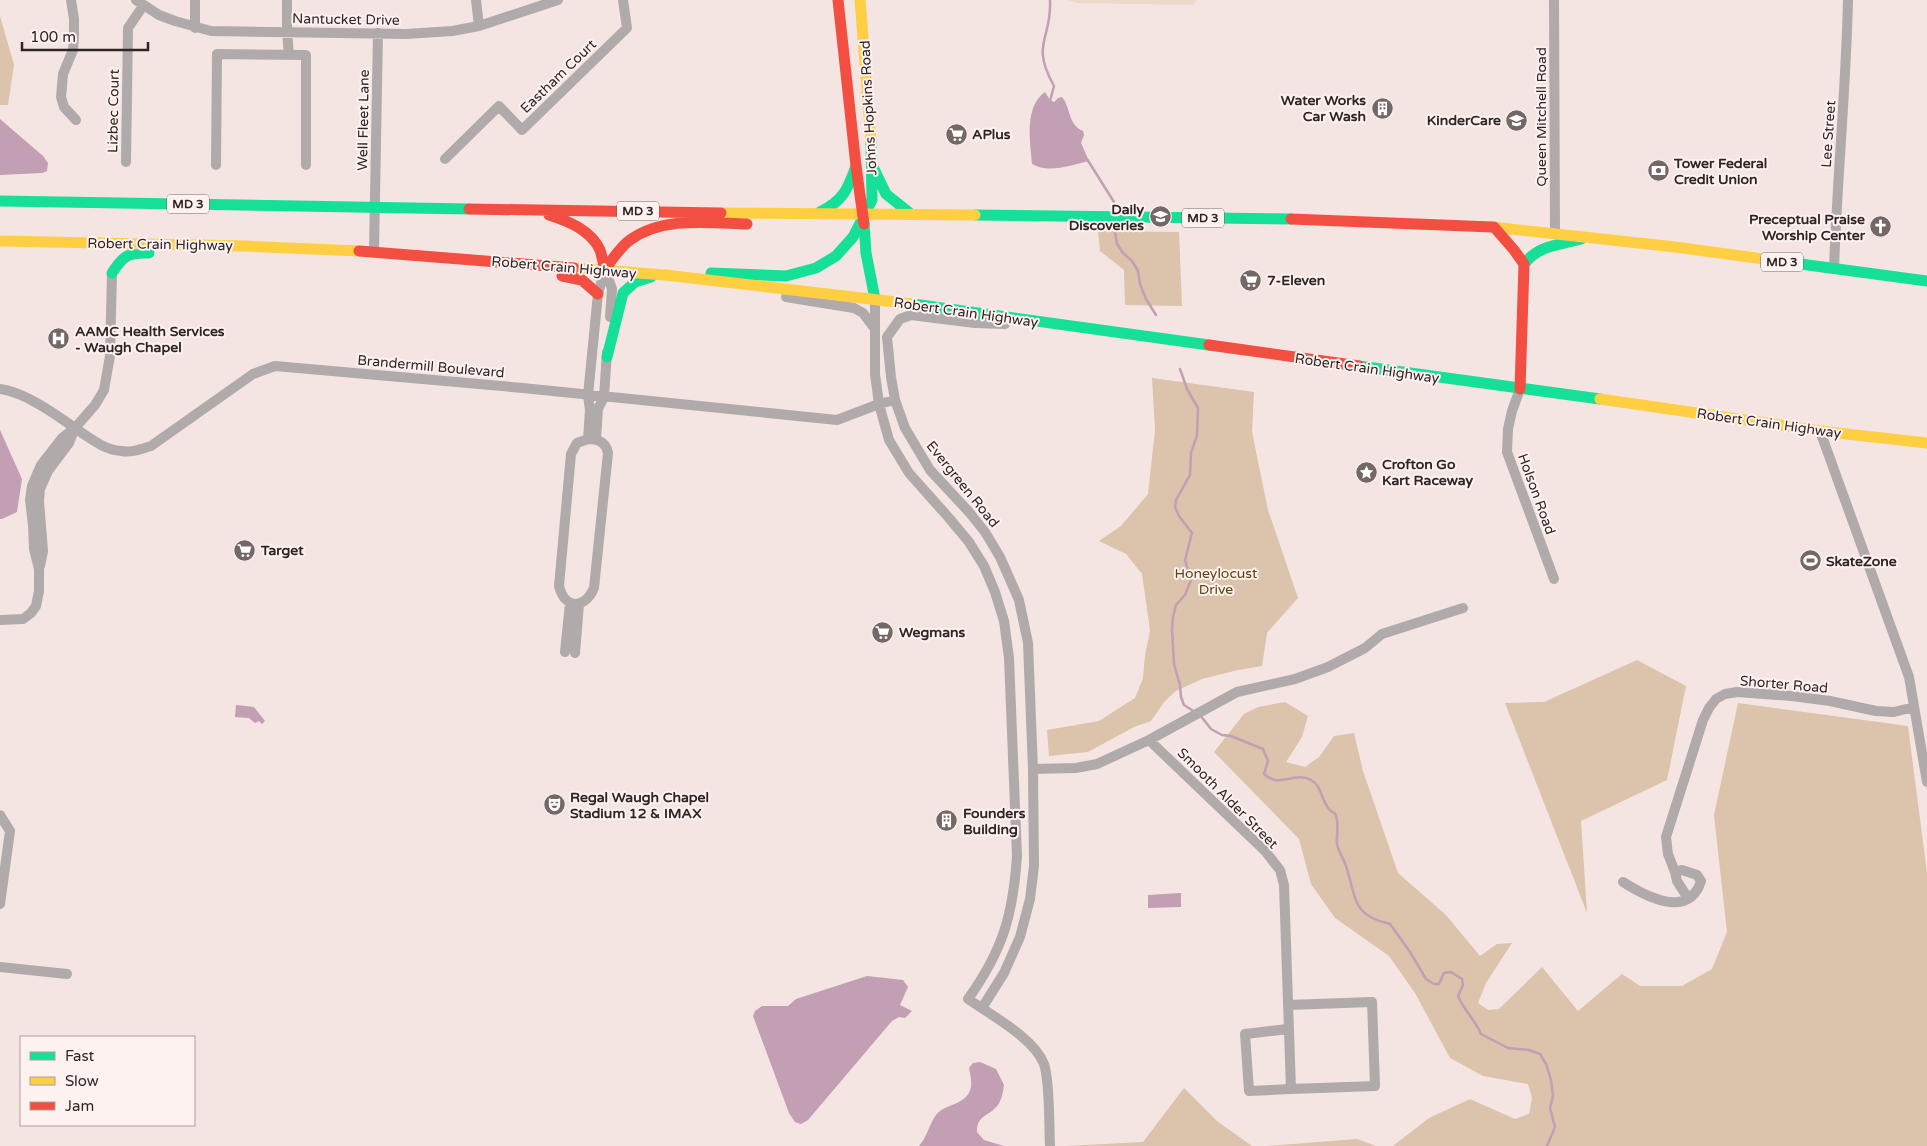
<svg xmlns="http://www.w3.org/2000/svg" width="1927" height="1146" font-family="'Varela Round',sans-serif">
<rect width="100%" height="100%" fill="#f4e5e3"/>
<path fill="#ecd9c9" d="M1067,0h130l-4,5 -116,-2z"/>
<path fill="#dbc3ac" d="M0,16l14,49 -6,40h-8z
M1098,231l81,1 3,74 -57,-1 -1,-35 -24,-19z
M1152,378l102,14 -2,40 16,78 30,88 -31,35 -5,33 -24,4 -36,9 -26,12 -11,10 -14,20 -17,6 -46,25 -39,4 -2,-26 52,-9 36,-23 8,-20 2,-22 5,-26 -8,-56 -16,-20 -27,-13 22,-15 27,-32 7,-64z
M1637,660l49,26 -19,94 -86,41 6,92 -82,-210 39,-1z
M1285,702l23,14 -6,21 -16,25 19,5 14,-10 15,-21 20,-3 9,38 35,102 48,42 34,41 17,-12 15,-1 -26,40 -8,20 10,7 11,-1 43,-42 36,44 44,-37 18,12h42l30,-17 15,-37 -13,-117 24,-112 170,23 19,147v273h-534l36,-28 41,-19 45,20 14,-5 3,-16 -4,-14 -45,-8 -33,-18 -35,-65 -26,-37 -54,-38 -24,-34 -12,-45 -85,-87 30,-38 14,-7z
M1184,1088l33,33 35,25h-187l78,-4z
M1357,1139l19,7h-110z"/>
<path fill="#c29fb2" d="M1045,92l5,8 4,2 4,-4 4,-1c9,11 6,28 21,34l1,4 -3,8 8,18c-17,4 -41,13 -57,3 -2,-23 -8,-57 13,-72z
M0,119l43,37 5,7 -1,8 -5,2 -42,2z
M0,430l22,49 -5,33 -15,7h-2z
M236,705l18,2 11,14 -3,3 -3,-3 -4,2 -6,-5 -14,-1z
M1181,893v14l-33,1v-13z
M867,976l36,4 5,7 -8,18 12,6 -7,7 -6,-1 -7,4 -84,99 -7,4 -6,-2 -6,-9 -36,-97 2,-5 7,-5h26l8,-7z
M980,1062l16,7 8,16c-1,7 -2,14 -6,20 -9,12 -21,9 -21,27l7,8 20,6h-85c8,-9 10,-21 17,-31 9,-12 31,-9 35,-28 1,-6 -1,-13 -2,-19l4,-5z"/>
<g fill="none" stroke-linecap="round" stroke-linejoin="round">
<path stroke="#c29fb2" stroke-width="2.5" d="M1050,101l4,-15c-24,-43 -2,-46 -4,-86
M1087,159l27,43
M1115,232l2,12 6,9 9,8 6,10 2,13 6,15 10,16
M1180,369l7,20 11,19 -1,27 -6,18 -1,22 -14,25 -1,7 4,9 13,17 -7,27 6,20 -6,15 -9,10 -3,12 -1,12 2,35 6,21 1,12 3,8 11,7
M1200,715l11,14 11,6 9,1 32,13 5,12 -4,13c15,15 31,-3 47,6 11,6 10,20 18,29 1,2 4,3 6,5 5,8 1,21 2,30 2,9 8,17 10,25 10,33 6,46 43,55l20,28 16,27 8,5h5l5,-11 7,-1 11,7 1,6 -5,11c6,14 17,24 23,38l27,14 21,2 11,4 6,10 5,16 2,16 -3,12 5,19 -8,19"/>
<path stroke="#b1aaaa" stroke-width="10" d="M71,0l3,19v17l-1,14 -10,24 -2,23 3,10 12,13
M136,0l23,15 16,6 36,10 195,3 46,-3 27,-5 79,-26
M287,0v32l2,23
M476,0l3,26
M1554,0l1,233
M195,28v-28
M445,159l54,-53 23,24 105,-102 -4,-28
M126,162l2,-134 15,-22
M216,165l1,-111 89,1v110
M374,252l4,-219
M605,269l7,20 -2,28
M1834,269c3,-90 12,-179 14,-269
M786,297l68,11 9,5 12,16v45l4,30 10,36 20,33 40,45 20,24 15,24 11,26 9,29 5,37 8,198c-4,59 -14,94 -49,143 23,16 66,39 76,65 6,17 5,62 6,82
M875,299v29
M0,389c26,3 61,29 82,44 12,8 24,17 39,18 11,2 20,-2 30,-5l102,-72 22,-8 248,22 314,32 42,-16 16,-4
M1520,389l-8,22 -4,18 -1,23 47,127
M1820,431l89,246 18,105
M588,439c10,0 18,3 20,14l-14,135c-9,21 -29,22 -35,-2l12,-132 6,-11z
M588,439l2,-29 -2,-15 10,-101 7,-25
M596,439l2,-30 6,-12 3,-45
M40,566l3,-15 -4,-50 1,-12 8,-18 21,-28 6,-15
M0,620l23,-1 8,-6 5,-7 3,-15v-22l-5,-20 -1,-24 -3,-25 2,-14 9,-21 21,-27 13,-10 20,-23 9,-15 6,-34 2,-83
M565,652l5,-49
M575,653l4,-49
M1149,740l116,111 15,19 4,15 7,204 -42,2 -4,-57 43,-5
M1033,769l43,-1 21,-4 52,-24 88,-48 58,-13 33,-12 37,-19 17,-14 81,-26
M0,815l10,16 -10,73
M1675,872l2,9 11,17
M1623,882c22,14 66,38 78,-1l-4,-6 -15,-5 -7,2 -7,-18 -2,-17 37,-117 6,-12 7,-9 9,-5 12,-2 55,4 38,5 46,10 18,1 20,-5
M0,967l67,7
M1288,1005l84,-3 3,84 -84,3
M982,1008l22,-35 16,-36 10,-38 4,-33 -1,-97 -5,-126 -9,-43 -19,-43 -15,-25 -16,-20 -39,-42 -25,-42 -10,-28 -4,-23 -4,-40 13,-18 11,-4 64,8 30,1"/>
<path stroke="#16e098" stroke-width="11" d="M872,165l14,29 25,20
M0,201l469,8
M820,212c23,-11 28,-23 36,-46
M975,215l316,4
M864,224l2,29 9,46
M1793,263l134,18
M1524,264c15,-19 35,-19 57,-25
M112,273c11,-17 16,-21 37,-20
M711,273l75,3 30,-8 20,-12 17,-19 19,-37 -1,-60
M913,304l296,41
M607,357l16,-64 12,-11 16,-5
M1359,366l241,33"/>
<path stroke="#ffcf43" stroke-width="11" d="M860,0l11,140
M721,213l254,2
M1492,227l183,20 118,16
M0,241l244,5 115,5
M574,268l91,7 248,29
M1600,399l220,32 107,12"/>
<path stroke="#f24e42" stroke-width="11" d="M838,0l18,166 8,58
M469,209l252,4
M549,215c19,6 42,15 51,35 2,6 3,13 5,19
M1291,219l201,8
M1494,227l20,23 10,14 -4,125
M359,251l215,17
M605,269c8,-10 15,-22 25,-29 33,-24 79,-17 117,-16
M562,276l20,4 16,14
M1209,345l150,21"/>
</g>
<defs>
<symbol id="building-disc" viewBox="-11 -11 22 22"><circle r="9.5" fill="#746867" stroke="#fdf2f0"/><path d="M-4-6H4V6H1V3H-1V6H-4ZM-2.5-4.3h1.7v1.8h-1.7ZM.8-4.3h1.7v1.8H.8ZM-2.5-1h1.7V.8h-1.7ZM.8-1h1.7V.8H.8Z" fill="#fff"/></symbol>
<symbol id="school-disc" viewBox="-11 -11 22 22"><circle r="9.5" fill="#746867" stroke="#fdf2f0"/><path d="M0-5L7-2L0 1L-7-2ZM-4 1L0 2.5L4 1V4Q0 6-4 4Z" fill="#fff"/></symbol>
<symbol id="supermarket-disc" viewBox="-11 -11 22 22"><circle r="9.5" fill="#746867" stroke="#fdf2f0"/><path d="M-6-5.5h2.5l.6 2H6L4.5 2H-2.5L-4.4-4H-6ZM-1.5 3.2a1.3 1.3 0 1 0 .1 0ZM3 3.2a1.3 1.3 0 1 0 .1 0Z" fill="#fff"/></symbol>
<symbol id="bank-disc" viewBox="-11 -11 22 22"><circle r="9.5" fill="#746867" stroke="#fdf2f0"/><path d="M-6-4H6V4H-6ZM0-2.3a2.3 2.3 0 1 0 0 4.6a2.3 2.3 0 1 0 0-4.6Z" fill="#fff"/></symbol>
<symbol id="church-disc" viewBox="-11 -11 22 22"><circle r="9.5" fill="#746867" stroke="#fdf2f0"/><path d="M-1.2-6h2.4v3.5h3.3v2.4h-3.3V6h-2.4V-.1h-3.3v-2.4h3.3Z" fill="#fff"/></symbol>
<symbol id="hospital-disc" viewBox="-11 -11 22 22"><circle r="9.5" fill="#746867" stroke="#fdf2f0"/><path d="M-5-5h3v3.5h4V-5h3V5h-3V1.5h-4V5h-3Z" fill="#fff"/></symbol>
<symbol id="sight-disc" viewBox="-11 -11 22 22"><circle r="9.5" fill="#746867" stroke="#fdf2f0"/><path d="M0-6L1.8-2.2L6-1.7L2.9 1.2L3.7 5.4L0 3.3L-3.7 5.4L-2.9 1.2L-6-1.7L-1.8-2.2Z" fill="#fff"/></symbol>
<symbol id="stadium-disc" viewBox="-11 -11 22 22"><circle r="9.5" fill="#746867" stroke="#fdf2f0"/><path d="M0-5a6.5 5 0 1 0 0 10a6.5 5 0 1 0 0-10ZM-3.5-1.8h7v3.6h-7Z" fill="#fff"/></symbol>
<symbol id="theatre-disc" viewBox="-11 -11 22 22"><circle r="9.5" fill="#746867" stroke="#fdf2f0"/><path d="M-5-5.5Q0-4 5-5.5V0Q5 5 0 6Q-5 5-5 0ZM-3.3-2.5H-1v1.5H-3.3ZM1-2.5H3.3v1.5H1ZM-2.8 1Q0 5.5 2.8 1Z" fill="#fff"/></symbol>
</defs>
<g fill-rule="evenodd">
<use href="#building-disc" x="1370" y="96" width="25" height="25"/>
<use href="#school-disc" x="1504" y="108" width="25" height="25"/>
<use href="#supermarket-disc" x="944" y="122" width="25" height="25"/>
<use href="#bank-disc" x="1646" y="158" width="25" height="25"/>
<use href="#school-disc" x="1148" y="204" width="25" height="25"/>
<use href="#church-disc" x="1868" y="214" width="25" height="25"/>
<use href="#supermarket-disc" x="1238" y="268" width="25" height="25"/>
<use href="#hospital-disc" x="46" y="326" width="25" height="25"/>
<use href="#sight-disc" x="1354" y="460" width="25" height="25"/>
<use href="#supermarket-disc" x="232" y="538" width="25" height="25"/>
<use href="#stadium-disc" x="1798" y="548" width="25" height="25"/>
<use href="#supermarket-disc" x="870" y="620" width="25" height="25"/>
<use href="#theatre-disc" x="542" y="792" width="25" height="25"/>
<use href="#building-disc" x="934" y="808" width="25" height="25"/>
</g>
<g text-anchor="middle" stroke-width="4" stroke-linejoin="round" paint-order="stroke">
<g fill="#fdf2f0" stroke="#6d6261" stroke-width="1">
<rect x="167" y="194.5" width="42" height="19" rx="4"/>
<rect x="617" y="201.5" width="42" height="19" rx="4"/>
<rect x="1182" y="208.5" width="42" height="19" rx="4"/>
<rect x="1761" y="252.5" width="42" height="19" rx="4"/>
</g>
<g font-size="12" font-weight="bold" fill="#2f2524">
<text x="188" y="208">MD 3</text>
<text x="638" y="215">MD 3</text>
<text x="1203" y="222">MD 3</text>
<text x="1782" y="266">MD 3</text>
</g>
<g font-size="14" fill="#2f2524" stroke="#fdf2f0">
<text transform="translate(346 19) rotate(1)" y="5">Nantucket Drive</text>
<text transform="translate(558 76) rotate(-44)" y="5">Eastham Court</text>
<text transform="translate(868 108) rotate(-93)" y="5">Johns Hopkins Road</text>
<text transform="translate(113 111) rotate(-89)" y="5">Lizbec Court</text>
<text transform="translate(1541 117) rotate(-90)" y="5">Queen Mitchell Road</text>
<text transform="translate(363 120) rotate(-89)" y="5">Well Fleet Lane</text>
<text transform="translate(1828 134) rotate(-86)" y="5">Lee Street</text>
<text transform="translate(160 244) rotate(1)" y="5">Robert Crain Highway</text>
<text transform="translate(564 267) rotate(5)" y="5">Robert Crain Highway</text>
<text transform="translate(966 312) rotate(8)" y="5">Robert Crain Highway</text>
<text transform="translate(431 366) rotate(5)" y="5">Brandermill Boulevard</text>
<text transform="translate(1367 368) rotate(8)" y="5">Robert Crain Highway</text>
<text transform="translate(1769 423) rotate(8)" y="5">Robert Crain Highway</text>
<text transform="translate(963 484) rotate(51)" y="5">Evergreen Road</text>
<text transform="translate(1537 494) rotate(70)" y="5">Holson Road</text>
<text transform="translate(1784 684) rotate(5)" y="5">Shorter Road</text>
<text transform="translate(1228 798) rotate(45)" y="5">Smooth Alder Street</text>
</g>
<g font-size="14" font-weight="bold" fill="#2f2524" stroke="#fdf2f0" text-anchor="start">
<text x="1366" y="105" text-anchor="end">Water Works<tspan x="1366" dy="16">Car Wash</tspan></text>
<text x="1501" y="125" text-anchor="end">KinderCare</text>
<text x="972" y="139">APlus</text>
<text x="1674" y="168">Tower Federal<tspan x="1674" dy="16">Credit Union</tspan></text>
<text x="1144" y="214" text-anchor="end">Daily<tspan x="1144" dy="16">Discoveries</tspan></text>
<text x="1865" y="224" text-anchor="end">Preceptual Praise<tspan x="1865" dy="16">Worship Center</tspan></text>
<text x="1267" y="285">7-Eleven</text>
<text x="75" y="336">AAMC Health Services<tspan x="75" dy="16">- Waugh Chapel</tspan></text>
<text x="1382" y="469">Crofton Go<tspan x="1382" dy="16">Kart Raceway</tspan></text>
<text x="261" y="555">Target</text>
<text x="1826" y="566">SkateZone</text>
<text x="899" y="637">Wegmans</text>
<text x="570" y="802">Regal Waugh Chapel<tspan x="570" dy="16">Stadium 12 &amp; IMAX</tspan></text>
<text x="963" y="818">Founders<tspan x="963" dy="16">Building</tspan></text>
</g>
<g font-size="14" fill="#5e400d" stroke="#fdf2f0">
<text x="1216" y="578">Honeylocust<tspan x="1216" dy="16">Drive</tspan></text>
</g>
</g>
<rect x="20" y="1036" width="175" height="90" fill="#fdf2f0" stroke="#aba09e"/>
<rect x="30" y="1052" width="25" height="8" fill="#16e098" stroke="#aba09e"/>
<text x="65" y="1061" font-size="15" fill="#2f2524">Fast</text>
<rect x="30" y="1077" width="25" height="8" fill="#ffcf43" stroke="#aba09e"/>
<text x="65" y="1086" font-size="15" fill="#2f2524">Slow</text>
<rect x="30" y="1102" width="25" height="8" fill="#f24e42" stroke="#aba09e"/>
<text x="65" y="1111" font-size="15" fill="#2f2524">Jam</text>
<path d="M22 42v8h126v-8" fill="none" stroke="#2f2524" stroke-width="2.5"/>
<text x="30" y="42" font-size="15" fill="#2f2524" stroke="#fdf2f0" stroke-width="4" paint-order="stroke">100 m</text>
</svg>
